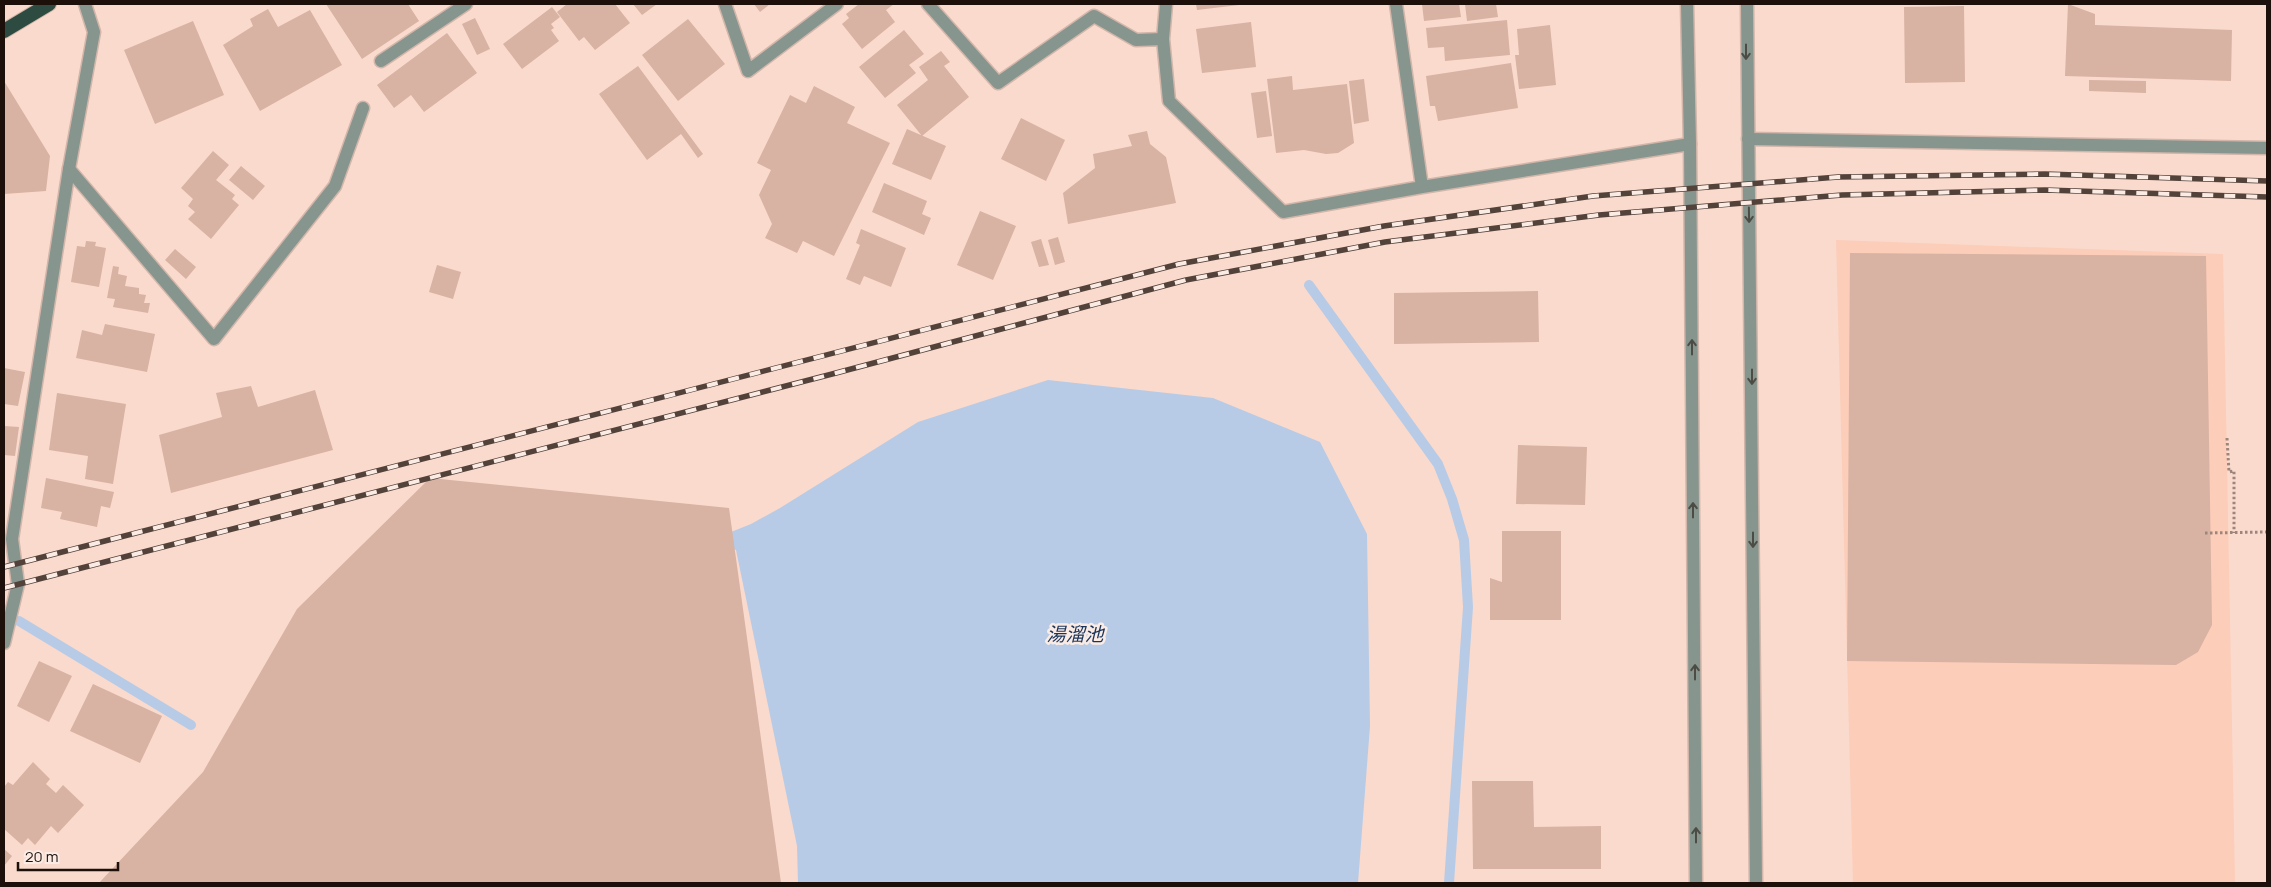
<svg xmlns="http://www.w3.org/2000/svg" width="2271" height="887" font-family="Manrope,'Noto Sans JP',sans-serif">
<rect width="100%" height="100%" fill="#fadacd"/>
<path fill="#fccdb9" d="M1836,240l387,14 12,629h-382z"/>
<path fill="#b7cbe6" d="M1048,380l165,18 107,44 47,92 3,192 -12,157h-560l-1,-37 -61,-296 -25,-10 40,-16 29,-16 138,-86z"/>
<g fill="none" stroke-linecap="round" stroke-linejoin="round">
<path stroke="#b7cbe6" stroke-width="10" d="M1309,285l129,179 14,35 12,41 4,67 -19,276
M19,621l172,104"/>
</g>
<path fill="#d8b2a2" d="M326,4h82l11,17 -57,38z
M567,4h48l15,19 -35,27 -11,-13 -5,4 -22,-29z
M633,4h24l-15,11z
M754,4h16l-10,8z
M859,4h35l-8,6 9,12 -33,27 -20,-25 7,-6 -3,-4z
M1196,4h42l1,1 -42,5z
M1422,4h37l2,13 -37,4z
M1465,4h31l2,13 -31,4z
M2068,4l27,10v11l137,5 -1,51 -166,-5z
M1964,6l1,76 -60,1 -1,-76z
M552,7l8,10 -9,7 3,4 -3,2 8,11 -37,28 -19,-25z
M268,9l10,18 32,-17 32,55 -82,46 -37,-66 30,-19 -3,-7z
M475,18l15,31 -13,6 -15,-31z
M688,19l37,45 -47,37 -36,-46z
M1507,20l3,35 -65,6 -1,-14 -16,1 -2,-20z
M193,21l31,74 -69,29 -31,-74z
M1251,22l5,45 -54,6 -6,-44z
M1550,25l6,60 -37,4 -4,-34h4l-2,-26z
M904,30l20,24 -15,11 7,8 -31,25 -26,-31z
M447,33l30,40 -53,39 -13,-17 -17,13 -17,-23z
M941,51l9,11 -6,4 25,31 -47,39 -25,-31 31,-25 -9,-13z
M1511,63l7,45 -80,13 -3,-15h-5l-4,-30z
M638,66l65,88 -5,4 -17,-24 -34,26 -48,-66z
M1292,76l1,14 54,-6 7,59 -16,10 -12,1 -22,-4 -28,3 -9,-74z
M1364,79l5,42 -15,3 -5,-43z
M2089,80l57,1v12l-57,-2z
M4,81l46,75 -4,35 -42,3z
M814,86l41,21 -8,16 43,20 -56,113 -31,-15 -6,12 -32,-15 7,-14 -13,-29 12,-25 -14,-7 33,-68 16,8z
M1266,91l6,45 -15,2 -6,-45z
M1021,118l44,22 -19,41 -45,-22z
M907,129l39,17 -15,34 -39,-16z
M1147,131l3,13 16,13 10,46 -108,21 -5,-31 32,-25 -2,-14 39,-8 -4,-11z
M213,151l16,14 -13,15 19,15 -3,4 7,6 -28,34 -23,-20 7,-7 -7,-6 5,-7 -12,-11z
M241,166l24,20 -12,14 -24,-20z
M884,183l43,18 -5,13 9,4 -7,17 -52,-23z
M980,211l36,15 -23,54 -36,-15z
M861,229l45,19 -15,39 -27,-11 -4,9 -14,-6 14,-34 -4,-2z
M1058,237l7,25 -10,3 -7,-25z
M1041,239l8,26 -10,2 -8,-25z
M86,241l10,1 -1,4 11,2 -7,39 -28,-5 6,-36 8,1z
M175,249l21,18 -10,12 -21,-19z
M1850,253l356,3 6,369 -14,27 -22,13 -329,-4z
M437,265l24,7 -8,27 -24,-7z
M113,266l6,1 -1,7 9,2 -2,10 14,2v6l7,1 -2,8h6l-2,10 -35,-6 2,-8 -8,-1z
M1538,291l1,51 -145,2v-51z
M105,324l50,10 -8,38 -71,-14 6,-28 20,5z
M4,368l21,4 -7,34 -14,-2z
M251,386l7,21 57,-17 18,60 -162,43 -12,-58 63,-18 -6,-24z
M57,393l69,11 -13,80 -28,-5 3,-23 -39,-6z
M4,426l15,1 -4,29 -11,-1z
M1518,445l69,2 -2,58 -69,-1z
M46,478l68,14 -4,16 -9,-2 -4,21 -37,-8 2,-7 -21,-4z
M430,478l299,30 52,375h-682l104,-111 94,-163z
M1502,531h59v89h-71v-42l12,4z
M39,661l33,15 -23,46 -32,-16z
M93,684l69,32 -22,47 -70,-32z
M33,762l17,17 -4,5 10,9 7,-8 21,20 -26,28 -7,-7 -16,19 -7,-7 -6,7 -18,-16v-42l4,-5 5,3z
M1472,781h61l1,46 67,-1v43h-128z
M4,849l8,7 -8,10z"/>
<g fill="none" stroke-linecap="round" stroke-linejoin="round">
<defs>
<path id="service" d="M381,61l85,-57
M69,169l145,170 121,-153 28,-78"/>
<path id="minor" d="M725,4l23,67 89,-67
M928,4l70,79 96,-67 42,24 27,-1
M1166,4l-3,35 6,62 114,111 139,-25 268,-43
M1396,4l26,183
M1748,139l519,9
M4,643l14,-59 -6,-45 57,-370 25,-137 -9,-28"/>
<path id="tertiary" d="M1687,4l3,140 6,739
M1747,4l9,879"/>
<path id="trunk" d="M4,31l45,-27"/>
</defs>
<use href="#service" stroke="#d2b6aa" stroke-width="15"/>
<use href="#minor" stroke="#d2b6aa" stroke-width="15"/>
<use href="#tertiary" stroke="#d2b6aa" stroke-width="15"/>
<use href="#trunk" stroke="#d2b6aa" stroke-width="16"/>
<path stroke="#9d857b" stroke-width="3" stroke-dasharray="2.5 2.5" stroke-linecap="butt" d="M2227,438l2,34 5,-1v62
M2205,533l62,-1"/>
<use href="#service" stroke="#86958e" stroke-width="12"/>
<use href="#minor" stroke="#86958e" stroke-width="12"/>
<use href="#tertiary" stroke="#86958e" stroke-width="12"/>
<use href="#trunk" stroke="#2d4b40" stroke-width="14"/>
<defs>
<path id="rail" d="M4,567l1175,-303 205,-38 209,-30 245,-19 207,-3 222,7
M4,588l832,-215 350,-93 199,-38 214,-27 243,-20 203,-5 222,7"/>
</defs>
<use href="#rail" stroke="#53423a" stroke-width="5.5"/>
<use href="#rail" stroke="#fbebe5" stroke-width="4" stroke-dasharray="11" stroke-linecap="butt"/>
</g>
<defs><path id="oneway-shaft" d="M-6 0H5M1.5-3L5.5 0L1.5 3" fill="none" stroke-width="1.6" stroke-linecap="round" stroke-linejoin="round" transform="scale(1.25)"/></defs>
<g stroke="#4c4c45">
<use href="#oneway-shaft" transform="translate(1746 52) rotate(90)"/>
<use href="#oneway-shaft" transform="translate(1749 215) rotate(89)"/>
<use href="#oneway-shaft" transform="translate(1692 347) rotate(-90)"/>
<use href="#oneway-shaft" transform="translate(1752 377) rotate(90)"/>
<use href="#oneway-shaft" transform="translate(1693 510) rotate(-90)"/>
<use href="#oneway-shaft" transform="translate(1753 540) rotate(90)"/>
<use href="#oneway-shaft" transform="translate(1695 672) rotate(-90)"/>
<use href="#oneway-shaft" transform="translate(1696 835) rotate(-90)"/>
</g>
<g text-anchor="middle" stroke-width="5" stroke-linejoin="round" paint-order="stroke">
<g font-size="19" font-style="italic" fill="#1a355b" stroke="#fbebe5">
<text x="1075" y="641">湯溜池</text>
</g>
</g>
<rect width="2271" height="887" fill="none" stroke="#1d100a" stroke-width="10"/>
<path d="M18 862v8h100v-8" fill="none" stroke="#1d100a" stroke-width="2.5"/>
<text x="25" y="862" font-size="15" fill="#1d100a" stroke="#fbebe5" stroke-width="4" paint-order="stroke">20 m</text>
</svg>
